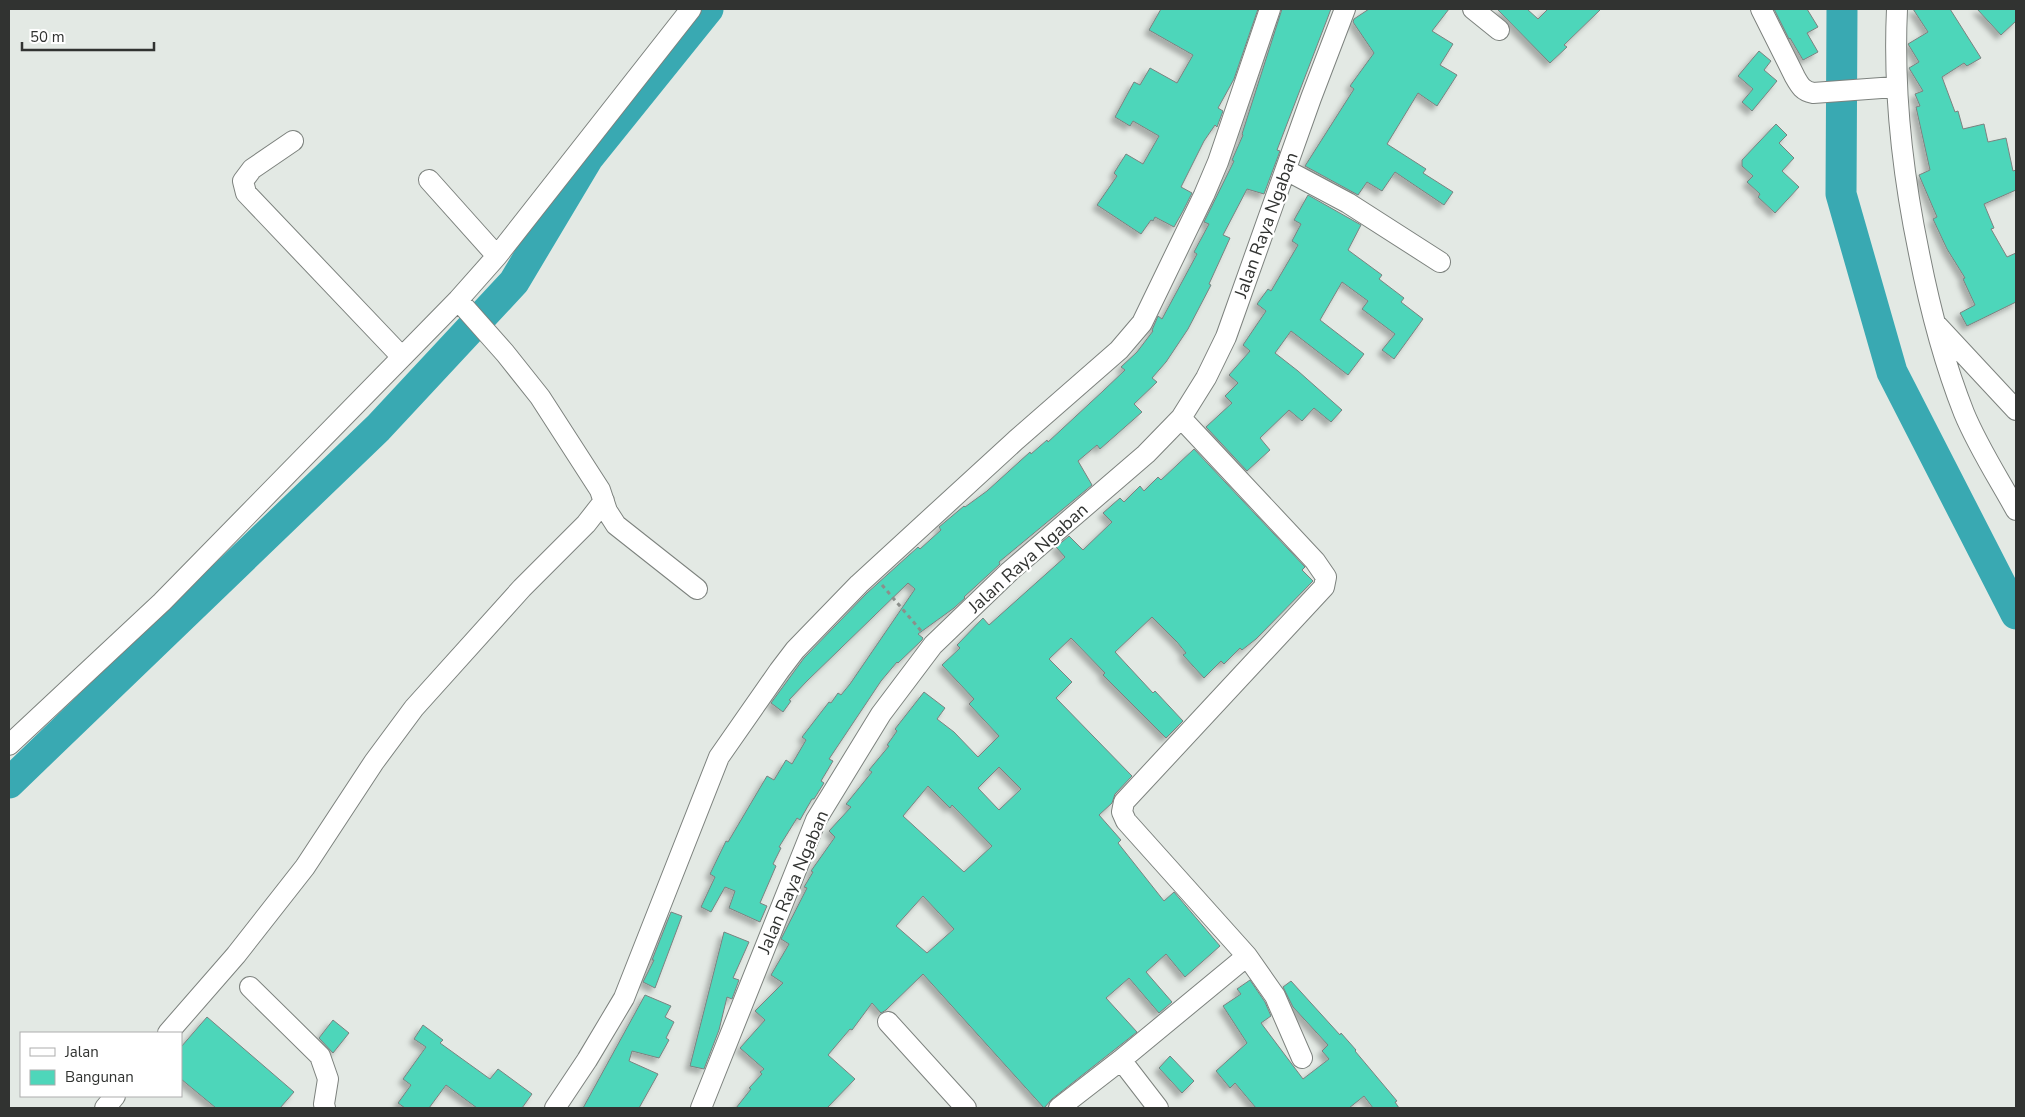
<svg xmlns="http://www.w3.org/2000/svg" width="2025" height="1117" font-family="'Nunito Sans',sans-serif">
<defs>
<filter id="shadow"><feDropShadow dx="-4.5" dy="4.5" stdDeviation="2.5" flood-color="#0004"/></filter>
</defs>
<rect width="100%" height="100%" fill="#e3e9e4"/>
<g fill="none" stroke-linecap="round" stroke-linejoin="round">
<path stroke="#39a9b2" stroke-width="31" d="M1842,9l-1,185 51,178 124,242
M9,783l369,-355 136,-146 74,-124 120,-149"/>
</g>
<path fill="#4ed6ba" stroke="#7b8280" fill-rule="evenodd" filter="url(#shadow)" d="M1161,9h97l-24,70 -16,29 5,3 -6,16 -2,-2 -11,16 -23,46 11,6 -9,18 -9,16 -19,-10 -2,4 -2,-1 -10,14 -44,-29 20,-29 -3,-3 12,-19 17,10 16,-28 -26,-15 -3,5 -15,-9 19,-35 6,3 10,-17 27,15 16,-28 -44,-25z
M1282,9h49l-54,141 3,1 -16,43 -17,-5 -24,46 7,3 -21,46 2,1 -23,44 -22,33 -14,16 5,4 -23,22 8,8 -42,37 -3,-4 -19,16 14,24 -93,77 1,2 -36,33 1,1 -11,10 -36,26 5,4 -1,2 -24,23 -1,-1 -16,19 -52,78 4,2 -12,20 3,2 -10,16h-2l-12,21 -3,-2 -18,29 2,1 -8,16 3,2 -16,37 7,3 -7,16 -31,-14 6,-17 -10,-4 -14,25 -10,-5 14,-30 -5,-3 16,-33 2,1 39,-66 7,4 12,-20 6,4 14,-24 -4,-3 27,-35 2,1 7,-10 3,2 9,-11 65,-95 -7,-6 -101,98 -18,19 2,1 -8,11 -12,-9 33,-45 63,-65 51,-46 2,2 21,-19 -2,-3 25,-21 1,1 22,-16 43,-39 1,2 16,-14 1,2 55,-51 22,-21 -4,-3 16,-15 16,-21 -1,-1 6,-14 4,3 35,-65 -3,-2 15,-28 -5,-2 30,-61 -2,-1 11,-25 -1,-1z
M1369,9h80l-17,22 21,13 -13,21 17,10 -20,31 -19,-13 -31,51 39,25 -3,4 30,19 -9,13 -49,-33 -13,19 -15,-9 -9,13 -53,-29 49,-77 -4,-3 24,-33 -21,-31 1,-3z
M1497,9h30l11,10 10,-10h53l-37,36 3,2 -17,16z
M1774,9h33l11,18 -11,6 11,19 -15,8 -13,-22 -1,1z
M1913,9h37l31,49 -14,8 -3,-3 -22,14 13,35 3,-1 5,18 21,-5 4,18 18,-4 7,33 3,-1v20l-32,14 10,24 -3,1 16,28 9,-4v49l-49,24 -7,-13 15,-8 -12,-26 2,-1 -18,-29 -14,-30 4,-2 -18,-42 11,-5 -14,-63 4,-1 -5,-12 8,-3 -14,-23 10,-6 -11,-18 20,-12z
M1977,9h39v12l-15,14z
M1759,51l12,10 -7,9 13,11 -25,30 -10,-9 11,-13 -15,-13z
M1776,124l11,11 -8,8 15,15 -12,13 17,16 -24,26 -17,-16 2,-3 -13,-12 6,-6 -11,-10v-6z
M1308,195l53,30 -13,25 34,25 -3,4 25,19 -3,4 22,17 -29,40 -12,-9 13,-16 -33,-25 6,-8 -26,-19 -22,38 44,34 -16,21 -57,-44 -16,22 23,18 44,39 -11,12 -17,-14 -12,13 -13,-11 -29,28 10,12 -23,21 -41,-44 26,-24 -7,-7 13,-13 -9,-8 21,-24 -7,-6 23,-34 -9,-7 11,-15 3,2 27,-46 -6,-4 9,-17 -7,-4z
M1194,449l111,118 -3,3 11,11 -57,58 -14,11 -2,-2 -16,16 -3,-3 -17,17 -21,-23 3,-2 -9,-11 -25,-25 -37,35 38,41 2,-2 28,30 -17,17 -63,-63 2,-2 -34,-35 -22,21 23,23 -16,16 76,78 -17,18 -3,9 -13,12 22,25 -3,3 46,58 10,-9 46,54 -35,31 -19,-23 -20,18 26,30 -13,11 -30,-35 -23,20 31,34 -85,67 -8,9 -121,-134 -37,36 -5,3 -9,-10 -20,27 -2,-1 -22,26 27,24 -28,29h-91l15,-19 -2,-1 13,-14 -2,-2 4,-3 -24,-21 25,-28 -10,-9 28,-28 -12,-8 18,-31 -8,-5 26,-51 -3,-1 9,-15 -2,-1 24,-34 -6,-6 22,-24 -5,-3 26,-32 -3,-2 20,-24 -2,-1 10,-14 -2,-2 29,-37 21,16 -8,11 17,13 24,25 21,-21 -30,-32 5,-5 -32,-34 18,-17 -3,-3 26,-27 6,7 76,-68 -9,-10 13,-11 14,14 29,-28 -9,-9 17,-15 4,4 16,-16 4,5 14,-14 3,3zM999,767l22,22 -22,21 -21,-22zM928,786l22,22 2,-3 40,41 -28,26 -61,-56zM923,896l31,33 -27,24 -31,-27z
M671,912l11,4 -27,72 -12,-6 11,-22h-2z
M724,932l25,10 -16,36 6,2 -7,19 -5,-2 -8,33 -15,39 -14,-3z
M1250,980l15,22 6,14 -10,7 42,56 26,-20 -7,-8 6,-6 -35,-38 -10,-20 8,-6 49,54 1,-2 15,17 -1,1 42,50 -2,1 4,6h-26l-9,-12 -15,12h-93l-21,-25 -5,5 -14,-17 31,-28 -24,-37 18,-12 -4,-5z
M645,995l26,11 -6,11 9,5 -8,16 3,2 -10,18 -27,-7 -3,10 29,13 -19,34h-56z
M207,1017l87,75 -14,16h-64l-35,-29v-32z
M333,1020l16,13 -16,20 -14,-15z
M423,1025l20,15 -3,3 50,36 8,-10 34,25 -10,14h-45l-31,-23 -17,23h-24l-7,-5 13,-18 -8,-6 23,-32 -12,-8z
M1170,1056l24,25 -12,12 -23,-25z"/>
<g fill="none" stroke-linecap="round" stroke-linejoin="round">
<defs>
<path id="minor" d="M1473,9l26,21
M1761,9l34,68c5,9 8,14 18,16l82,-6
M1897,9c-4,84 5,162 22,244 11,56 24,107 45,160 14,34 35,66 52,97
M293,141l-41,28 -9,12 3,12 156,164
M1286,170l62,33 92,59
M429,180l68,76
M458,300l47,53 35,44 60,93 7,21 9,14 81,64
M1935,323l81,87
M1181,418l134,143 11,16 -2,10 -200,215 -2,10 4,9 121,135 28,40 27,62
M9,745l153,-143 296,-302 39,-44 194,-247
M250,987l70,69 8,23 -4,25 1,4
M888,1022l78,86
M168,1033l68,-78 69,-88 69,-105 40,-54 108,-120 64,-64 18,-23
M1121,1060l37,48
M105,1108l10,-12
M555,1108l32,-48 37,-62 95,-241 60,-86 16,-21 64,-66 157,-144 103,-90 23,-27 62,-128 14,-33 52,-153
M701,1108l115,-288 65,-106 52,-69 77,-74 136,-117 35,-36 25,-40 20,-41 85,-239 34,-89
M1059,1108l62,-48 126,-104"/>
</defs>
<use href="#minor" stroke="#7d827e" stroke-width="22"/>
<path stroke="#8b8f8b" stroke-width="3" stroke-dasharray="4 4" stroke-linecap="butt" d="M882,585l40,47"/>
<use href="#minor" stroke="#fff" stroke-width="20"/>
</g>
<g text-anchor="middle" stroke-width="4.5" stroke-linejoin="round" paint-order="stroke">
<g font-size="18" fill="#313331" stroke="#fff">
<text transform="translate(1266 225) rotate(-70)" y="6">Jalan Raya Ngaban</text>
<text transform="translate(1028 558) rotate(-42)" y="6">Jalan Raya Ngaban</text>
<text transform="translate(793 882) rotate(-67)" y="6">Jalan Raya Ngaban</text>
</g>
</g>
<rect width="2025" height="1117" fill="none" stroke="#313331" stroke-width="20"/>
<rect x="20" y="1032" width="162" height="65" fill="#ffffff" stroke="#adadad"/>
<rect x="30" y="1048" width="25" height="8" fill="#ffffff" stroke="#adadad"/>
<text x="65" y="1057" font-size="15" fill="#313331">Jalan</text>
<rect x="30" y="1070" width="25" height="15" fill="#4ed6ba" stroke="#adadad"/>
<text x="65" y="1082" font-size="15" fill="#313331">Bangunan</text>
<path d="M22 42v8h132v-8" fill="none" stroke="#313331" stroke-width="2.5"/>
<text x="30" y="42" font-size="15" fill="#313331" stroke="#ffffff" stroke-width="4" paint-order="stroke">50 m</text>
</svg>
